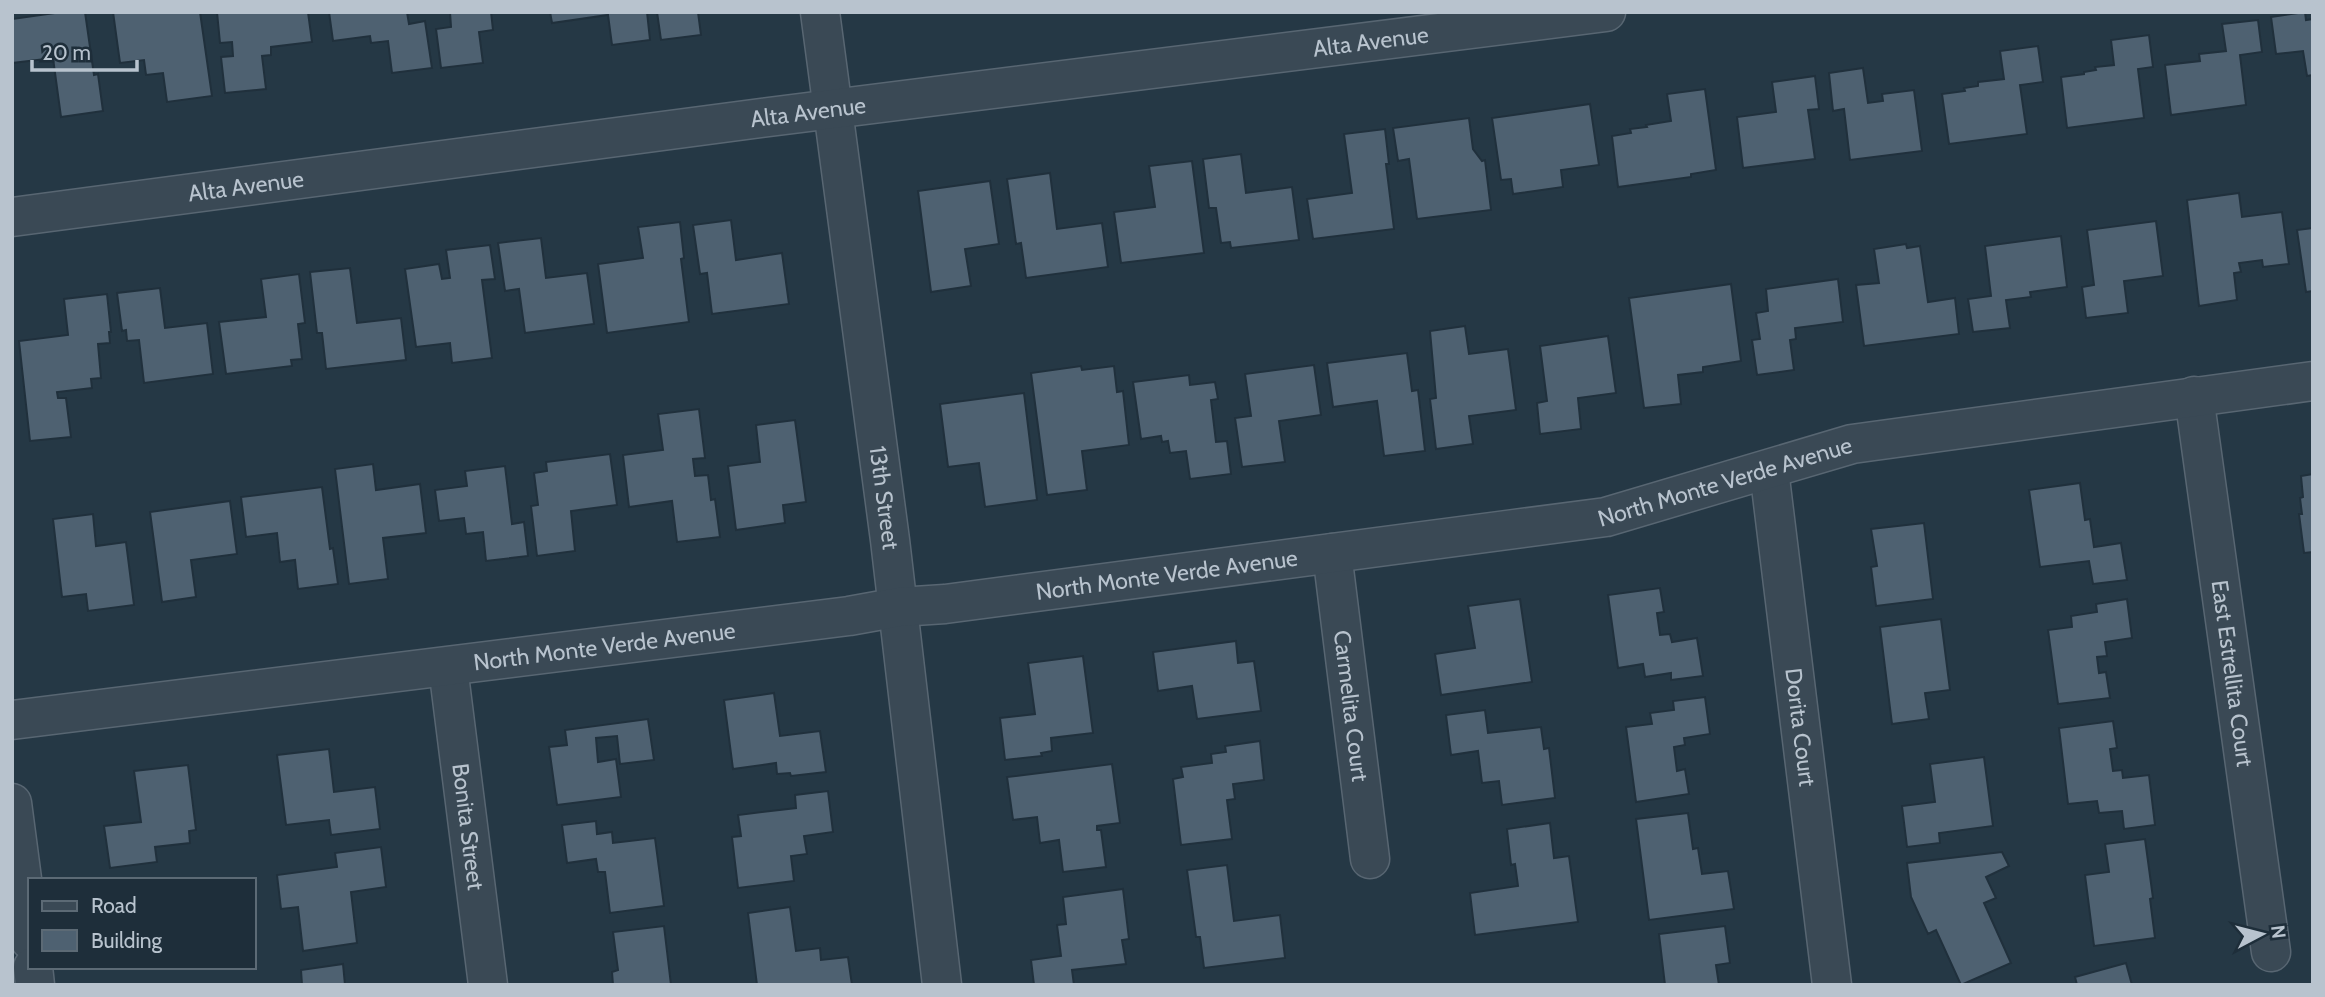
<svg xmlns="http://www.w3.org/2000/svg" width="2325" height="997" font-family="Cabin,sans-serif">
<rect width="100%" height="100%" fill="#253845"/>
<path fill="#4e6171" stroke="#20303c" stroke-width="2" d="M62,12h23l9,63 4,-1 5,37 -42,6 -8,-59 -41,5v-44z
M113,12h87l12,84 -45,6 -4,-29 -17,2 -2,-15 -24,3z
M217,12h91l4,30 -41,5v8l-9,1 4,33 -41,4 -4,-36 12,-1 -1,-14 -12,1z
M329,12h78l2,12 16,-3 7,47 -40,5 -4,-32 -17,2 -1,-7 -37,5z
M450,12h41l2,18 -14,2 4,31 -42,5 -5,-39 15,-2z
M550,12h97l3,28 -38,5 -4,-30 -56,8z
M657,12h41l3,23 -40,5z
M2305,12l1,8 7,-1v56l-6,1 -4,-25 -27,3 -5,-37z
M2258,20l4,32 -22,3 6,50 -75,10 -6,-50 35,-4 -1,-7 27,-3 -4,-27z
M2149,35l4,32 -15,2 6,49 -77,10 -6,-51 23,-3v-2l12,-2 -1,-3 19,-2 -3,-25z
M2038,46l5,36 -23,3 7,49 -78,10 -7,-50 23,-3 -1,-3 14,-2v-4l26,-3 -4,-28z
M1863,68l5,35 15,-2 -1,-7 32,-4 8,61 -72,9 -6,-51 -11,2 -4,-38z
M1815,76l4,33 -11,1 7,49 -72,9 -6,-51 39,-5 -4,-30z
M1705,89l11,81 -25,4v3l-73,10 -6,-51 19,-3 -1,-4 17,-2 -1,-2 25,-4 -4,-27z
M1590,104l9,61 -38,5 2,17 -50,7 -2,-15 -10,1 -9,-62z
M1469,118l4,31 9,12 3,-1 6,50 -74,9 -8,-60 -11,2 -5,-33z
M1385,129l4,35h-3l8,65 -81,10 -6,-40 45,-6 -8,-59z
M1241,154l5,39 46,-6 7,53 -68,8 -1,-6 -9,1 -5,-35h-7l-6,-49z
M1192,161l12,92 -83,10 -7,-51 41,-5 -6,-41z
M1050,173l7,56 45,-6 6,44 -82,11 -5,-35 -5,1 -9,-65z
M990,181l9,63 -34,5 6,37 -40,6 -13,-101z
M2239,193l3,24 40,-5 7,52 -26,3 -1,-7 -23,3 2,9 -7,1 3,27 -38,6 -12,-106z
M731,220l5,40 46,-7 7,51 -77,10 -5,-41 -7,1 -7,-49z
M2156,221l7,55 -39,5 4,32 -42,5 -4,-31 12,-2 -7,-55z
M680,222l4,36 -3,1 8,63 -82,11 -9,-69 45,-6 -5,-31z
M2313,228v63l-7,1 -9,-62z
M2061,236l6,51 -37,5 1,5 -25,3 4,28 -37,4 -5,-33 23,-3 -6,-50z
M541,238l5,40 41,-5 7,51 -69,9 -6,-44 -14,2 -7,-48z
M1906,244l1,4 13,-2 8,56 27,-4 4,36 -95,12 -8,-61 23,-2 -5,-34z
M490,245l5,34 -13,1 10,78 -40,5 -2,-20 -34,4 -11,-78 34,-5 3,15 8,-1 -4,-28z
M350,268l7,55 44,-5 5,42 -80,9 -4,-36h-5l-7,-61z
M299,274l6,49 -7,1 4,35 -11,1 1,6 -66,8 -7,-52 47,-5 -5,-38z
M1838,279l5,43 -48,6 1,11 -6,1 4,30 -37,5 -5,-35 8,-1 -4,-26 12,-2 -2,-22z
M1731,284l10,77 -38,6v5l-25,3 3,29 -37,4 -15,-110z
M160,288l5,40 42,-5 6,51 -69,9 -5,-43 -12,1 -1,-11 -4,1 -5,-38z
M107,294l4,38h-2l1,11 -12,1 3,34 -10,1 1,9 -35,4 1,6h8l5,39 -41,4 -11,-100 49,-6 -4,-36z
M1465,326l4,28 39,-5 8,61 -47,6 4,28 -37,5 -6,-50 6,-1 -6,-67z
M1608,336l8,57 -38,5 3,31 -41,5 -3,-31 10,-2 -7,-55z
M1407,353l5,38 6,-1 7,61 -41,5 -7,-55 -44,6 -6,-44z
M1314,365l7,50 -42,6 6,41 -43,5 -7,-49 16,-2 -6,-42z
M1081,366l1,4 32,-4 3,26 6,-1 6,54 -47,6 5,39 -40,5 -16,-122z
M1189,375l1,10 25,-3 3,17 -7,1 5,42 11,-1 4,33 -41,5 -4,-28 -16,2 -2,-12 -6,1 -1,-6 -20,3 -8,-57z
M1024,393l13,107 -52,7 -6,-44 -31,4 -8,-63z
M699,409l6,49 -12,1 2,17 13,-1 3,25 4,-1 5,38 -43,5 -5,-41 -43,6 -6,-52 40,-5 -5,-36z
M795,420l11,82 -23,3 2,18 -49,7 -8,-64 32,-4 -4,-37z
M610,454l7,51 -46,6 4,40 -38,5 -6,-50 7,-1 -4,-32 13,-2 -1,-9z
M373,464l3,26 44,-6 6,49 -43,5 5,41 -39,5 -14,-115z
M505,466l7,58 12,-2 4,34 -42,5 -3,-29 -17,2 -2,-16 -25,3 -4,-31 32,-4 -2,-15z
M2313,474v78l-9,1 -5,-39h3l-2,-16 3,-1 -2,-21z
M2080,483l5,37 5,-1 4,28 27,-4 6,37 -34,4 -4,-23 -49,6 -11,-77z
M322,487l8,62 3,-1 5,36 -40,5 -3,-29 -15,2 -3,-29 -31,4 -5,-40z
M230,501l7,53 -46,6 5,37 -34,5 -12,-90z
M93,514l3,32 30,-4 8,63 -46,6 -2,-17 -24,3 -9,-78z
M1924,523l9,76 -57,7 -5,-39 6,-1 -6,-37z
M1660,588l4,24 -7,1 3,22 10,-1 2,8 25,-4 6,38 -32,4v-7l-26,4 -2,-13 -25,4 -10,-73z
M1520,599l12,83 -91,13 -6,-41 40,-6 -7,-42z
M2127,599l5,39 -27,4 2,14 -10,1 2,16 7,-1 4,26 -52,6 -10,-74 24,-3 -1,-11 26,-4 -1,-8z
M1941,619l9,71 -25,3 4,26 -37,5 -12,-97z
M1236,641l2,22 16,-2 7,50 -64,8 -5,-33 -34,5 -5,-39z
M1083,656l10,77 -42,5 1,13 -11,2 1,3 -37,4 -5,-42 35,-4 -7,-51z
M774,693l6,43 40,-5 6,41 -35,4 -1,-3 -13,1 -1,-11 -43,6 -9,-69z
M1705,697l5,37 -26,4 1,7 -11,2 3,24 8,-2 4,25 -53,8 -10,-75 26,-3 -2,-11 24,-3 -1,-9z
M1485,710l3,23 53,-6 3,22 5,-1 6,50 -53,7 -3,-24 -17,2 -4,-32 -27,4 -5,-40z
M648,719l6,41 -34,4 -3,-28 -21,2 2,24 18,-3 5,38 -64,8 -8,-58 18,-2 -2,-15z
M2113,721l4,27 -7,1 3,22 9,-1 1,8 26,-3 6,50 -31,4 -2,-18 -23,2 -2,-12 -29,3 -9,-76z
M1260,741l4,39 -31,4 2,15 -8,1 5,39 -51,6 -8,-66 10,-2 -2,-10 31,-4 -1,-9 15,-2 -1,-6z
M329,749l5,43 41,-5 5,42 -49,6 -2,-15 -43,5 -9,-70z
M1984,757l9,69 -54,7 1,10 -33,4 -5,-41 33,-4 -5,-38z
M1112,764l8,59 -23,3v4h4l5,37 -43,5 -4,-32 -19,3 -3,-26 -24,3 -6,-43z
M188,765l8,65 -7,1 1,12 -35,4 2,15 -47,6 -6,-42 37,-4 -7,-51z
M828,791l5,41 -29,4 3,18 -16,2 3,25 -56,7 -6,-51 9,-1 -3,-21 58,-7 -1,-13z
M1688,813l5,36 5,-1 4,26 26,-3 6,38 -85,11 -13,-101z
M596,821l1,13 15,-2 1,11 42,-5 9,68 -54,7 -5,-41h-7l-2,-13 -29,4 -5,-38z
M1550,823l4,35 15,-2 9,66 -103,13 -5,-42 48,-7 -3,-22 -4,1 -4,-36z
M2145,839l8,59 -3,1 5,39 -61,8 -9,-71 24,-3 -4,-28z
M381,847l5,40 -35,5 6,51 -54,8 -5,-44 -17,2 -4,-34 60,-8 -2,-14z
M2002,852l7,14 -23,11 10,21 -12,5 27,60 -50,22 -25,-55 -8,4 -17,-37 -4,-34z
M1227,865l7,56 46,-6 5,43 -81,10 -4,-31h-4l-9,-67z
M1123,889l6,50 -7,1 4,24 -54,6 2,15h-40l-3,-25 30,-4 -4,-31 9,-1 -3,-27z
M790,907l6,44 24,-3 1,12 27,-3 4,28h-95l-9,-72z
M664,926l7,59h-58l-1,-13 6,-2 -5,-38z
M1725,926l5,37 -14,2 3,20h-54l-6,-51z
M2126,963l6,22h-55l-2,-8z
M343,964l2,21h-43l-1,-15z"/>
<g fill="none" stroke-linecap="round" stroke-linejoin="round">
<defs>
<g id="minor">
<path id="s1" d="M820,12l70,528 52,445"/>
<path id="s2" d="M12,217l749,-99 845,-106"/>
<path id="s3" d="M2194,396l77,556"/>
<path id="s4" d="M1769,470l63,515"/>
<path id="s5" d="M1332,553l38,306"/>
<path id="s6" d="M448,667l40,318"/>
<path id="s7" d="M12,720l837,-104 50,-9 46,-3 661,-87 246,-73 461,-63"/>
<path d="M12,803l18,137"/>
<path d="M33,967l2,18"/>
</g>
</defs>
<use href="#minor" stroke="#586672" stroke-width="41"/>
<use href="#minor" stroke="#3a4955" stroke-width="38"/>
</g>
<g text-anchor="middle" stroke-width="7" stroke-linejoin="round" paint-order="stroke">
<g font-size="23" fill="#b8c3ce" stroke="#1e2e3a">
<text dy="8" stroke="none"><textPath href="#s2" startOffset="1370">Alta Avenue</textPath></text>
<text dy="8" stroke="none"><textPath href="#s2" startOffset="803">Alta Avenue</textPath></text>
<text dy="8" stroke="none"><textPath href="#s2" startOffset="236">Alta Avenue</textPath></text>
<text dy="8" stroke="none"><textPath href="#s7" startOffset="1731">North Monte Verde Avenue</textPath></text>
<text dy="8" stroke="none"><textPath href="#s1" startOffset="490">13th Street</textPath></text>
<text dy="8" stroke="none"><textPath href="#s7" startOffset="1164">North Monte Verde Avenue</textPath></text>
<text dy="8" stroke="none"><textPath href="#s7" startOffset="597">North Monte Verde Avenue</textPath></text>
<text dy="8" stroke="none"><textPath href="#s3" startOffset="280">East Estrellita Court</textPath></text>
<text dy="8" stroke="none"><textPath href="#s5" startOffset="154">Carmelita Court</textPath></text>
<text dy="8" stroke="none"><textPath href="#s4" startOffset="259">Dorita Court</textPath></text>
<text dy="8" stroke="none"><textPath href="#s6" startOffset="161">Bonita Street</textPath></text>
</g>
</g>
<rect width="2325" height="997" fill="none" stroke="#b8c3ce" stroke-width="28"/>
<rect x="28" y="878" width="228" height="91" fill="#1e2e3a" stroke="#5c6a75" stroke-width="2"/>
<rect x="42" y="901" width="35" height="10" fill="#3a4955" stroke="#5c6a75" stroke-width="2"/>
<text x="91" y="913" font-size="21" fill="#b8c3ce">Road</text>
<rect x="42" y="930" width="35" height="21" fill="#4e6171" stroke="#5c6a75" stroke-width="2"/>
<text x="91" y="948" font-size="21" fill="#b8c3ce">Building</text>
<g transform="translate(2262 934) rotate(83)" stroke="#1e2e3a" stroke-width="5" paint-order="stroke">
<path d="M0-5L12 26L0 18L-12 26Z" fill="#b8c3ce"/>
<text y="-10" font-size="19" font-weight="bold" text-anchor="middle" fill="#b8c3ce">N</text>
</g>
<path d="M32 60v10h105v-10" fill="none" stroke="#b8c3ce" stroke-width="3.5"/>
<text x="42" y="60" font-size="21" fill="#b8c3ce" stroke="#1e2e3a" stroke-width="5" paint-order="stroke">20 m</text>
</svg>
